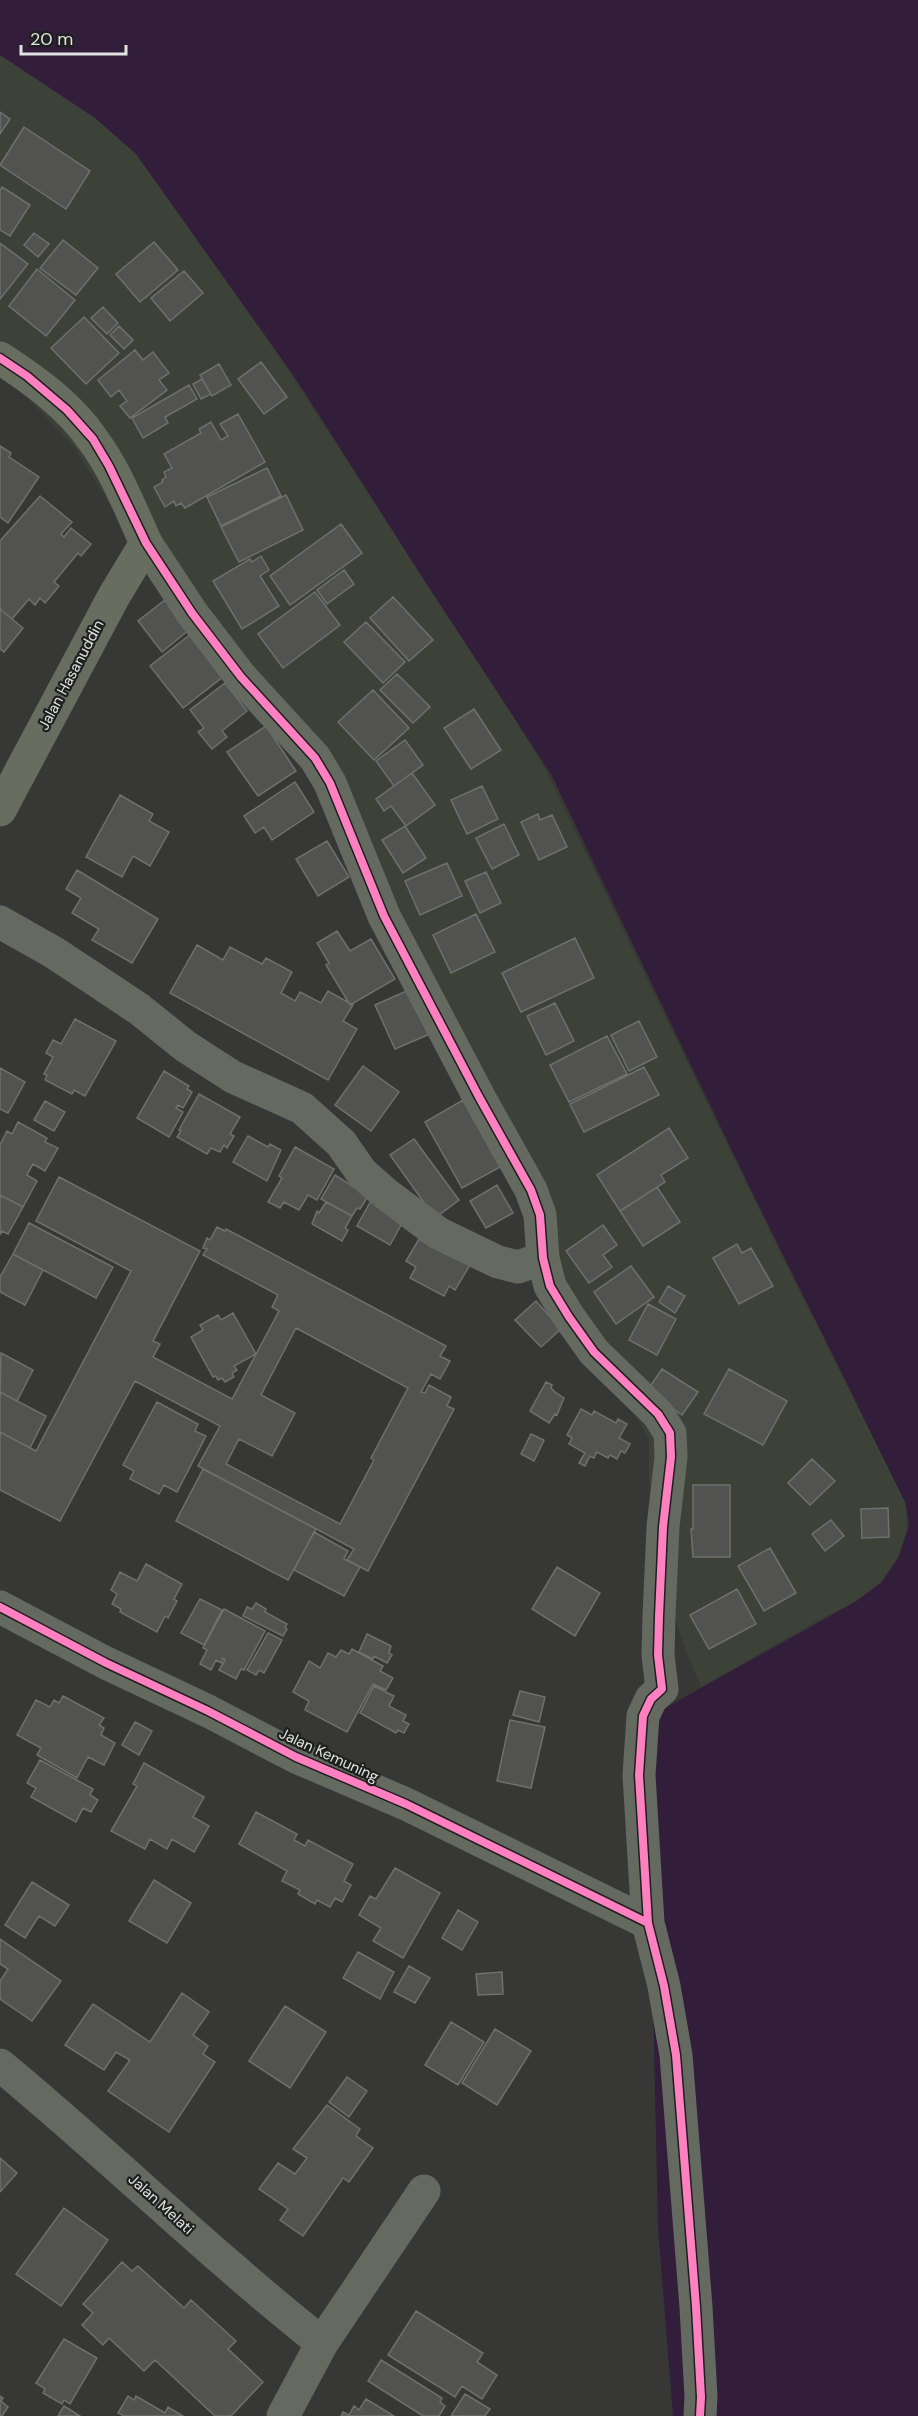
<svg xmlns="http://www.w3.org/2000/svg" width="918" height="2416" font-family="'DM Sans',sans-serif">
<rect width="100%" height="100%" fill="#373836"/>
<path fill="#3d4239" d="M0,53l104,70 26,24 25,30 99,141 245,375 46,76 198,408 57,115 48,89 57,119 2,30 -9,26 -17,26 -23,18 -41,21 -116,66 -15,-36 -19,-57 -18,-116v-38l-11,-21 -28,-30 -77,-137 -12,-41 -22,-54 -183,-366 -18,-34 -137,-171 -86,-138 -49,-52 -26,-23z"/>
<path fill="#321d3b" d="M0,0h918v2416h-245l-15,-188 -11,-504 18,-16 190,-106 27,-20 17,-25 10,-32 -3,-21 -154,-312 -201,-418 -129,-197 -124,-195 -162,-228 -41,-36 -95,-63z"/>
<path fill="#525351" stroke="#6f706e" stroke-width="1.5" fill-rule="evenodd" d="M0,112l10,7 -10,15z
M24,127l66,44 -24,38 -66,-44z
M2,187l28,18 -20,31 -10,-6v-39z
M34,233l15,11 -11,13 -14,-12z
M63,240l35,28 -22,27 -36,-27z
M154,242l24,28 -38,32 -24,-28z
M0,243l28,21 -28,35z
M37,269l38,31 -29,36 -37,-30z
M184,271l19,22 -33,28 -19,-23z
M103,307l15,16 -11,11 -16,-16z
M84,317l35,36 -33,31 -35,-36z
M119,326l14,14 -9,9 -14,-14z
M135,350l8,10 10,-8 16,21 -10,7 8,10 -37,28 -10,-12 7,-5 -8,-11 -8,7 -13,-17z
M261,362l26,35 -23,17 -26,-35z
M219,364l12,21 -19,11 -12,-21z
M202,379l9,15 -10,5 -8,-15z
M189,385l8,14 -32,18 3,6 -25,15 -11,-20z
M238,414l27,48 -80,46 -4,-5 -5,3 -2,-5 -9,6 -11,-20 9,-5 -1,-2 4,-3 -2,-5 8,-4 -8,-14 37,-21 -2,-4 12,-7 10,18 7,-4 -8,-12z
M0,446l11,7 -2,4 30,20 -31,46 -8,-6z
M267,468l14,28 -60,30 -14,-29z
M286,495l17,35 -64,32 -18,-35z
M40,496l32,26 -11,12 3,3 7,-9 20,16 -10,12 -3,-3 -24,29 5,4 -14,17 -5,-5 -5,7 -6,-6 -17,20 -12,-10v-68z
M341,524l21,29 -72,52 -20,-29z
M261,556l8,14 -9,6 19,30 -37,23 -29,-48 37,-22 2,3z
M344,570l10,14 -27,20 -10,-14z
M315,592l25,33 -57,43 -25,-34z
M393,597l40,43 -24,21 -39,-43z
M165,600l24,30 -27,22 -24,-31z
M0,609l23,19 -19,24 -4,-3z
M366,622l39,40 -22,21 -39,-41z
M191,634l33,42 -41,32 -33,-42z
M397,674l33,33 -17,16 -33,-33z
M225,683l22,28 -25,20 5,6 -15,12 -14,-17 6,-4 -14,-18z
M373,690l36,38 -35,32 -36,-38z
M474,709l27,41 -30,19 -27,-41z
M266,726l30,45 -38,25 -31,-44z
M405,740l18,25 -29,21 -18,-25z
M412,773l23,32 -29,21 -15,-20 -7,5 -8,-12z
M295,782l19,30 -42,28 -8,-13 -9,6 -11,-17z
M482,786l16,33 -31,15 -16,-34z
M120,795l33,19 -4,7 20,11 -19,34 -17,-10 -11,21 -36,-20z
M538,814l2,6 12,-5 15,32 -28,13 -18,-38z
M504,824l15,31 -27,14 -16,-31z
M405,826l21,32 -23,15 -21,-33z
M327,841l22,36 -31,19 -22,-37z
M447,863l15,33 -42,19 -15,-34z
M77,870l81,49 -26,44 -40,-23 7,-11 -27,-16 9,-15 -15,-9z
M486,872l15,31 -21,10 -15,-32z
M476,914l19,38 -44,21 -18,-38z
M337,931l13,20 21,-12 24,40 -45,26 -24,-40 3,-2 -12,-20z
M575,938l19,40 -73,34 -19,-39z
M197,945l26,15 7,-13 32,17 4,-6 26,14 -11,21 14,8 5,-9 21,11 7,-12 25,14 -10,16 14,8 -29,51 -158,-87z
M411,989l21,44 -37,16 -20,-44z
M555,1003l19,38 -28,14 -19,-39z
M75,1019l41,22 -31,55 -11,-6 -2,4 -27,-14 2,-5 -3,-1 9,-17 -7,-4 7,-13 8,4z
M639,1021l18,36 -28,14 -18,-36z
M607,1036l20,38 -58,28 -19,-37z
M363,1066l36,26 -28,39 -36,-26z
M644,1067l15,28 -75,37 -14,-28z
M0,1068l25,14 -17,31 -8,-4z
M164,1071l25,15 -2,3 5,3 -9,16 -5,-3 -2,3 7,4 -14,25 -32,-19z
M199,1094l41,23 -10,17 4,2 -7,12 -3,-3 -4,7 -9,-4 -4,6 -30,-17 4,-6 -2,-1z
M463,1100l37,67 -38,21 -37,-66z
M45,1101l20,11 -11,19 -20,-11z
M18,1122l29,16 -2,4 13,6 -13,23 -12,-7 -6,11 10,6 -14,26 -23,-12v-50l7,-14 5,3z
M669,1128l19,30 -27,17 4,7 -45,29 -23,-36z
M248,1136l20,11 2,-3 11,6 -14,31 -34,-19z
M414,1139l45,61 -24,18 -45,-63z
M295,1147l39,22 -17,31 -9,-5 -9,15 -15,-8 -4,6 -12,-6 14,-24 -3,-2z
M335,1175l33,21 -8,13 -3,-1 -5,8 -31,-17z
M59,1177l141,74 -47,90 7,3 -7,13 79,42 47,-88 -7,-4 6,-12 -75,-40 4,-6 -4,-1 4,-10 3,2 7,-13 8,4 1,-2 220,117 -6,10 10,5 -10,18 -9,-5 -10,18 4,1 4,-8 22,12 -4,9 7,3 -86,162 -21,-11 7,-11 -156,-83 22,-40 -85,-45 -75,140 -60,-31v-58l36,19 95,-180 -95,-50zM296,1328l112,60 -37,70 3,2 -34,64 -114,-60 13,-25 33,17 23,-43 -34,-18z
M497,1185l16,28 -27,15 -16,-27z
M657,1187l23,35 -37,24 -23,-35z
M0,1195l23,12 -15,27 -6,-3 -2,4z
M373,1197l33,19 -16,29 -33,-19z
M326,1202l26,14 -7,12 3,2 -6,11 -30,-17 5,-13 2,2z
M29,1223l84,44 -17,31 -83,-44z
M603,1225l14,20 -14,10 9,12 -23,16 -23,-32z
M419,1239l51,26 -15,25 -6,-4 -5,10 -34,-18 6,-11 -10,-6z
M737,1244l5,9 9,-5 22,38 -34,18 -26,-46z
M13,1254l30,16 -18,35 -25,-13v-15z
M631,1266l23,31 -38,27 -22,-32z
M668,1286l17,10 -10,17 -16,-11z
M536,1301l25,28 -20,18 -26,-27z
M648,1304l28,15 -19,36 -28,-15z
M233,1313l23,41 -22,12 3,4 -5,3 2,4 -9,5 -3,-4 -4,2 -2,-4 -3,1 -22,-40 12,-7 -3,-5 18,-10 3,5z
M1,1353l32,17 -16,31 -17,-9z
M662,1369l36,23 -16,23 -35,-24z
M729,1369l58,32 -24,44 -59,-31z
M546,1382l6,3 -1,3 4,4 9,6 -7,17 -2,-1 -6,9 -19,-12z
M0,1392l46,24 -16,32 -30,-16z
M157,1402l41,22 -3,7 11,5 -29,56 -13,-7 -5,9 -29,-15 4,-8 -11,-6z
M581,1409l11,6 2,-4 22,12 2,-4 9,5 -8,14 11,6 -5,9 -4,-2 -4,8 -7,-4 -2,3 -11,-6 -3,6 -4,-2 -5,10 -6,-3 6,-10 -16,-9 3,-6 -5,-3z
M531,1434l13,6 -10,21 -13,-7z
M812,1459l23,22 -25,24 -22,-22z
M203,1469l113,60 -28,51 -112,-59z
M693,1485h37v72h-37l-2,-28h2z
M888,1508l1,29 -27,1 -1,-29z
M831,1520l13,16 -19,15 -13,-17z
M314,1532l34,19 -4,8 16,8 -16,29 -50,-26z
M770,1548l26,45 -32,18 -26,-45z
M146,1564l36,20 -8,15 3,2 -9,17 -3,-2 -8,16 -37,-20 1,-3 -9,-5 5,-10 -6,-4 9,-18 17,9z
M557,1567l43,26 -25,43 -43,-27z
M737,1589l19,35 -47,25 -19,-34z
M200,1599l22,11 -18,35 -23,-12z
M256,1603l10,6 -1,3 22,12 -2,4 2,1 -4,7 -40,-20 4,-9 5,2z
M224,1609l41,22 -21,39 -3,-1 -5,10 -17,-9 6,-10 -2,-2 -2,5 -5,-3 -5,10 -11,-6 7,-14 -4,-2z
M268,1633l14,7 -18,33 -5,-3 -3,5 -9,-5z
M367,1634l24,12 -2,7 3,2 -5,8 -13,-7 -1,3 -14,-7z
M352,1649l31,17 -3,5 13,7 -7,12 -13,-6 -26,48 -42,-22 4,-9 -16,-9 16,-31 11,7 8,-15 8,4 5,-7 8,4z
M374,1686l20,10 -5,10 17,9 -3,6 6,3 -5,9 -6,-3 -2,3 -36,-20z
M520,1691l25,6 -6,25 -26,-7z
M63,1696l41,22 -5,7 5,3 -3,7 14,8 -11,22 -16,-8 -11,21 -40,-23 4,-7 -24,-13 19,-35 14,7 4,-7 5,3z
M510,1720l35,7 -14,61 -34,-7z
M135,1722l17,9 -13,24 -17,-10z
M40,1760l53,29 -3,6 8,5 -7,12 -8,-4 -7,14 -45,-25 5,-9 -9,-5z
M144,1763l60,34 -11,20 16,9 -15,26 -22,-13 -5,10 -17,-10 -5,10 -34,-18 26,-45 -4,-2z
M256,1812l41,22 -3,6 11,6 3,-6 45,24 -9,17 7,4 -9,17 -7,-4 -5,9 -13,-7 -2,4 -17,-10 2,-4 -18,-9 5,-10 -48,-27z
M395,1868l45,25 -37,65 -30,-17 8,-13 -22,-13 11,-19 6,3z
M154,1880l37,23 -24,40 -38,-22z
M32,1882l37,23 -14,21 -16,-10 -14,22 -20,-13z
M458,1910l20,12 -16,28 -20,-12z
M0,1939l61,42 -29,40 -32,-22v-18l8,-12 -8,-5z
M358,1952l36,20 -14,27 -37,-21z
M409,1966l21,12 -15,25 -21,-11z
M502,1972l1,22 -25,1 -2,-21z
M182,1993l27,19 -16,23 15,11 -5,8 12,8 -46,70 -61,-41 22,-31 -14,-8 -12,18 -39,-25 28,-41 57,38z
M285,2006l41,26 -36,56 -41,-27z
M451,2022l33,20 -26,43 -33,-20z
M495,2029l36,22 -34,54 -35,-22z
M347,2077l20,14 -18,26 -20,-15z
M327,2105l33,24 -4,7 17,12 -24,34 -6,-4 -40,58 -23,-16 8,-11 -29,-20 19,-26 17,11 12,-16 -14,-9z
M0,2158l17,15 -17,19z
M64,2208l44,32 -47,66 -45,-32z
M122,2262l10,9 6,-5 46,42 7,-8 45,41 -8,8 35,33 -32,34h-16l-60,-56 -11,11 -35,-33 -6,7 -21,-20 11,-12 -10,-9z
M416,2311l67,42 -6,9 20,13 -15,24 -20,-13 -7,11 -67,-42z
M64,2339l33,19 -27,46 -6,-4 -2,4 -19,-11 2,-4 -9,-6z
M381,2360l61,38 -2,4 5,4 -6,10h-16l-55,-35z
M465,2394l25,15 -5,7h-34z
M0,2396l3,2 -2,3 7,6 -6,9h-2z
M128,2396l6,4 2,-4 29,17 3,-6 15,9h-59l-6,-3z
M366,2399l28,17h-53l2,-4 6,3 5,-9 5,4z
M64,2406l16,10h-22z"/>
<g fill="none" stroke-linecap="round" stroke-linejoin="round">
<path stroke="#656a60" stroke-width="33" d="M146,543l46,70 49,64 74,81 15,25 54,133 95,181 52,93 9,25 3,43 7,28 19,31 25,35 64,62 12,19 1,24 -8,70 -4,89 -1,39 4,34 -11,10 -8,17 -4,59 9,148 16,63 12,69 20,252 5,90 -1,19
M0,922l53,30 38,25 48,32 46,37 48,31 69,31 39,35 21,30 24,21 52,39 60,29 20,5 25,-9
M0,1607l106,56 102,48 88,46 110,47 242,119
M0,2065c109,90 211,190 322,278
M283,2416l39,-73 102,-152"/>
<path stroke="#676e60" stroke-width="33" d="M0,358c34,22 70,48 93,82 23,31 37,68 53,103l-32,53 -114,214"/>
<defs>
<path id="cycleway" d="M0,358l27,18 40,34 26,29 16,27 37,77 46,70 49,64 74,81 15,25 54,133 95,181 52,93 9,25 3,43 7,28 19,31 25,35 64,62 12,19 1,24 -8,70 -4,89 -1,39 4,34 -11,10 -8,17 -4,59 9,148 16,63 12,69 20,252 5,90 -1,19
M0,1607l106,56 102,48 88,46 110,47 242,119"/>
</defs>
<use href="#cycleway" stroke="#1e1f1e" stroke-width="11"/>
<use href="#cycleway" stroke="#ff80c0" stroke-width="8"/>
</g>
<g text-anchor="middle" stroke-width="4.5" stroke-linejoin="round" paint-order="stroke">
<g font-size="15" fill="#e1e3e0" stroke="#1e1f1e">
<text transform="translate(71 675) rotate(-62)" y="5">Jalan Hasanuddin</text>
<text transform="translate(329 1755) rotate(25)" y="5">Jalan Kemuning</text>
<text transform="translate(161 2204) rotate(42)" y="5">Jalan Melati</text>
</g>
</g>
<path d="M21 45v9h105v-9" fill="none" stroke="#e1e3e0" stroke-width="3"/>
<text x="30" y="45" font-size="18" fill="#e1e3e0" stroke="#1e1f1e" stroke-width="4.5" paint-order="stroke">20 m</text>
</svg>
